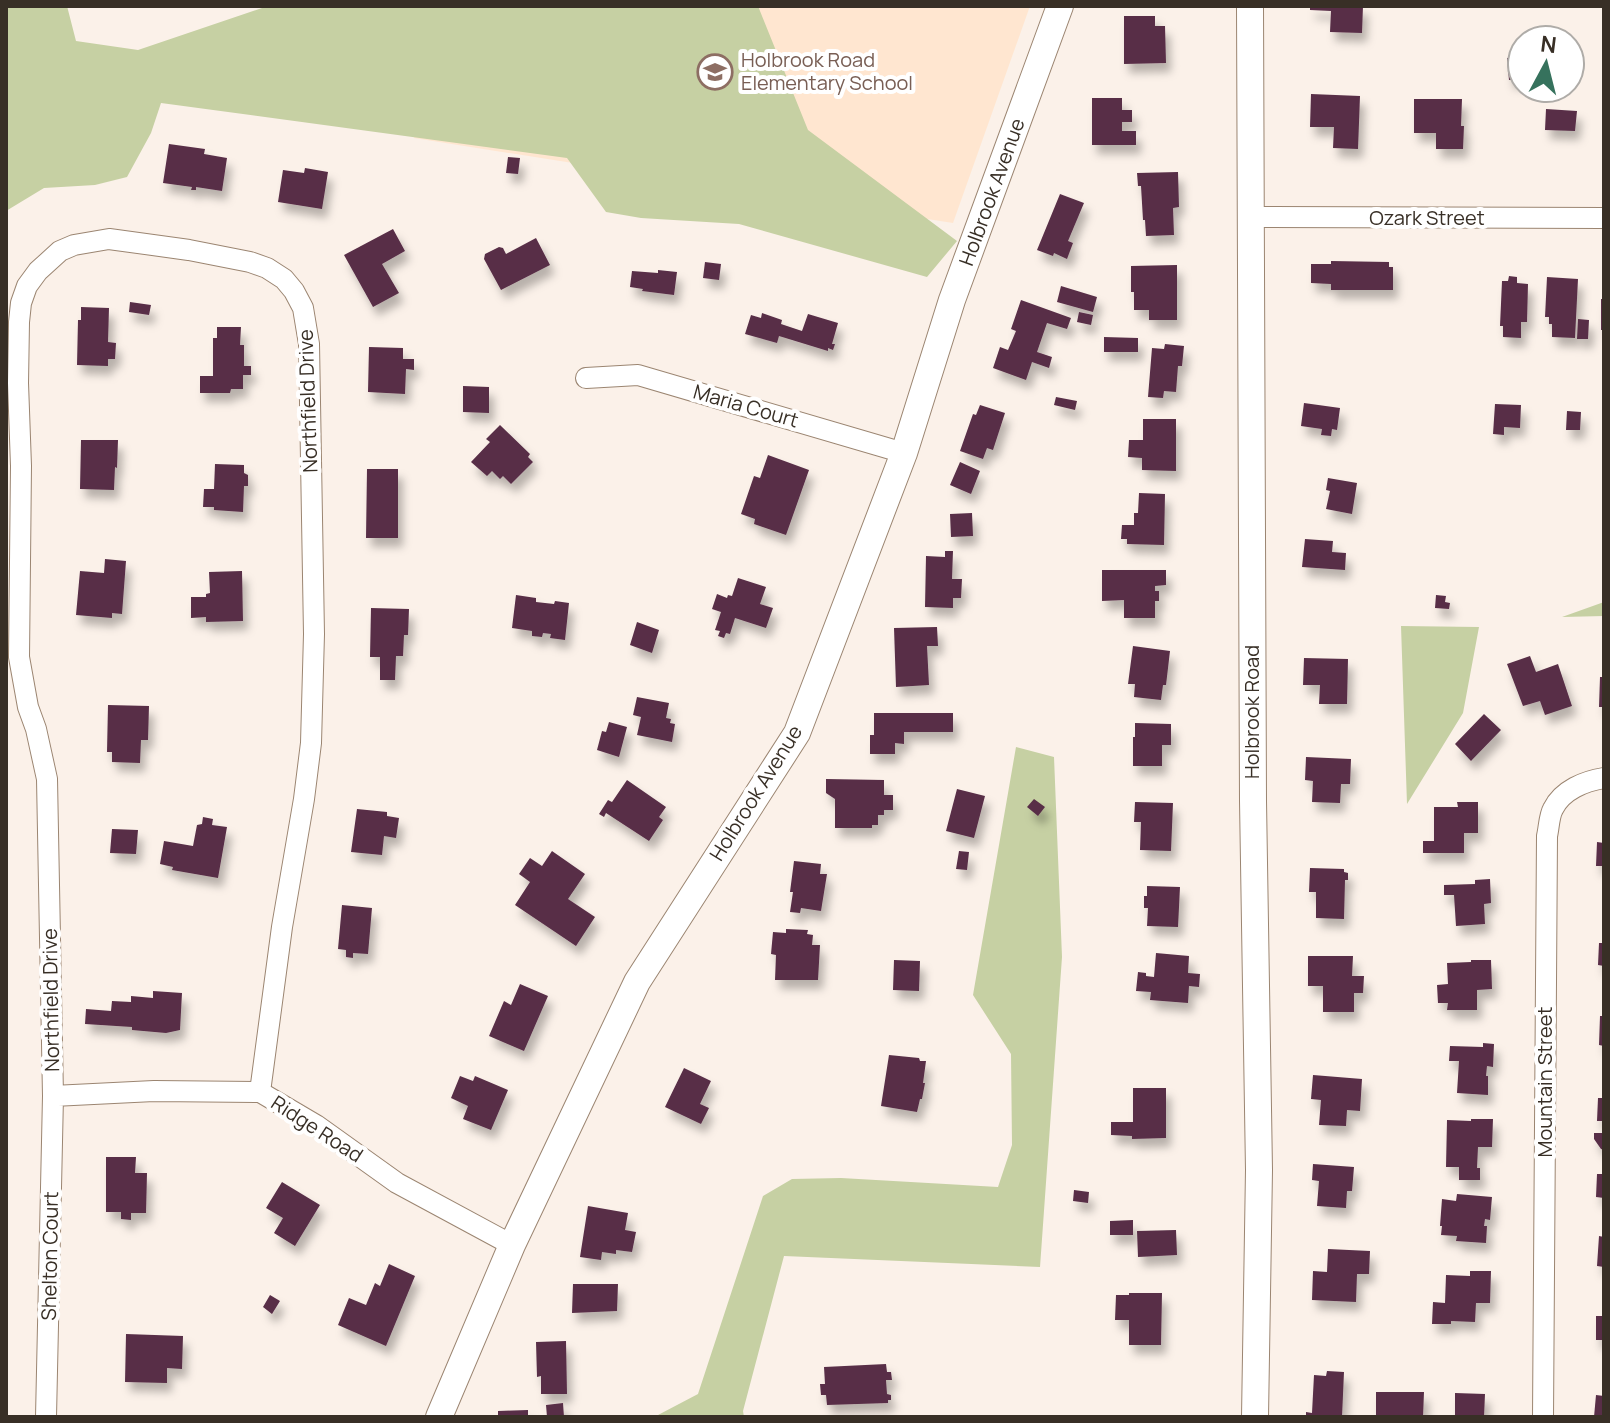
<svg xmlns="http://www.w3.org/2000/svg" width="1610" height="1423" font-family="Manrope,sans-serif">
<defs>
<filter id="shadow"><feDropShadow dx="5" dy="9" stdDeviation="4" flood-color="#0004"/></filter>
</defs>
<rect width="100%" height="100%" fill="#fbf1e9"/>
<path fill="#ffe6d0" d="M432,6h598l-77,217 -539,-85z"/>
<path fill="#c6d0a3" d="M6,6h61l9,35 62,9 130,-44h490l50,124 149,111 -30,36 -188,-53 -98,-6 -35,-6 -39,-54 -406,-55 -10,30 -24,44 -32,8 -51,3 -38,23z
M1604,602v14l-42,1z
M1401,626l78,1 -16,86 -56,91z
M1016,747l38,10 8,200 -22,310 -256,-11 -41,155 1,6h-85l-1,-2 40,-21 65,-198 29,-17 49,-1 157,9 14,-42 -1,-91 -38,-59z"/>
<path fill="#582e47" filter="url(#shadow)" d="M1310,6h53l-1,27 -32,-1 1,-21 -21,-1z
M1124,16h31v10h10l1,37 -42,1z
M1522,57v22l-13,1 -2,-22z
M1311,94l49,2 -2,53 -25,-1 1,-21h-24z
M1092,98h30v12h10v12h-10v9h14v14h-44z
M1414,99h48l-1,27h3l-1,23h-27v-16h-22z
M1546,109l31,2 -2,20 -30,-1z
M169,144l36,5 -1,5 23,4 -5,33 -26,-4v3h-5l1,-3 -29,-4z
M508,157l12,1 -2,16 -12,-1z
M305,168l23,4 -6,37 -44,-7 5,-32 21,3z
M1178,172l1,35 -6,1 1,27 -28,1 -1,-16h-2l-2,-34h-3l-1,-13z
M1060,194l24,9 -16,38 5,2 -6,16 -13,-6 -1,3 -16,-6z
M393,229l12,22 -23,13 17,29 -26,14 -29,-52z
M536,238l14,27 -49,25 -17,-31 1,-5 14,-7 4,1 3,6z
M1331,261l58,1v5h4v23h-62v-6l-20,-1v-19h20z
M705,262l16,2 -2,16 -16,-2z
M1177,265v55h-28v-10h-15v-18h-3v-26z
M658,270l19,2 -3,23 -32,-4 1,-2 -13,-2 2,-16 26,2z
M1509,276l8,1v6l11,1 -1,38h-6v16l-18,-1v-11h-3l2,-45h6z
M1547,277l31,2 -3,59 -23,-1v-13h-3v-7h-4z
M1061,286l36,11 -4,15 -36,-10z
M1601,299h3v31h-3z
M1021,300l50,18 -4,11 -20,-6 -10,29 15,5 -3,11 -17,-6 -6,18 -33,-12 7,-21 8,3 8,-19 -5,-2z
M130,302l21,3 -2,10 -20,-3z
M81,307l28,1 -1,34 8,1 -1,16h-7v7l-31,-1 1,-45h3z
M1079,312l14,3 -2,10 -14,-3z
M762,313l20,7 -1,4 21,7 6,-17 30,9 -6,21h3l-2,6 -5,-2v3l-49,-15 -2,7 -32,-9 6,-19 10,3z
M1578,319l11,1 -1,19h-11z
M217,327h24l-1,18h4v21h7v9h-8v14h-12l-1,4h-30v-17h13v-38h4z
M1104,337l34,1v14h-34z
M1165,344l19,2 -2,20h-4l-2,26 -12,-1 -1,7 -15,-1 4,-49 12,1z
M369,347l34,1v11h11v11l-8,-1 -1,25 -37,-2z
M463,386l26,1v26l-26,-1z
M1056,397l21,4 -2,9 -21,-5z
M1304,403l36,5 -3,22 -5,-1 -1,7 -10,-1 1,-6 -21,-3z
M1495,404l26,1 -1,23 -16,-1v8l-11,-1z
M980,405l25,8 -12,37 -6,-2 -4,11 -23,-8 13,-37 3,1z
M1567,411l14,1 -1,18h-14z
M1143,419h33v52l-34,-1v-12l-14,-1 1,-17h14z
M500,425l30,29 -2,3 5,5 -22,22 -8,-8 -3,3 -8,-8 -5,5 -16,-14 19,-20 -4,-3z
M81,440h37l-1,28 -2,-1 -1,23 -34,-1z
M768,455l41,15 -23,65 -32,-11 1,-5 -14,-5 13,-38 6,2z
M960,462l20,9 -9,23 -21,-9z
M215,464l29,1v8l4,2v11h-4l-1,26 -29,-2v-3h-11l1,-18h10z
M367,469h31v69h-32z
M1328,478l29,5 -5,31 -26,-5 4,-18 -4,-1z
M1139,493l26,1 -1,51 -37,-1v-5h-6l1,-14h12v-12h4z
M972,513l1,23 -22,1 -1,-23z
M1305,539l28,2 -1,11 14,1 -1,17 -43,-3z
M945,551h8l-1,28h10l-1,19h-8v10l-28,-1 1,-51 19,1z
M105,559l21,2 -4,53 -10,-1v5l-36,-3 4,-44 24,2z
M1102,570h64v15l-11,1v5h4v10h-4v17h-31v-18l-22,1z
M242,571l1,50 -37,1v-5l-15,1v-21h15v-3l4,-1 -1,-21z
M738,578l28,9 -6,17 13,4 -7,20 -31,-10 -5,16 -4,-1 -2,5 -6,-2 2,-5 -5,-1 6,-18 -9,-3 5,-15 10,4 1,-3 4,1z
M516,595l20,3v4l18,2 1,-3 14,2 -4,37 -15,-2 1,-4 -8,-1 -1,4 -10,-1v-5l-20,-3z
M1436,595l10,1 -1,6 5,1 -1,6 -14,-1z
M371,608l38,1 -1,26h-4l-1,21h-7l-1,24h-15v-23h-10z
M637,622l22,8 -7,23 -22,-8z
M937,627l1,19h-11l2,39 -33,2 -2,-59z
M1133,646l37,5 -4,34h-3l-2,15 -27,-3 1,-13h-7z
M1530,656l6,16 22,-8 14,42 -27,9 -5,-14 -17,5 -16,-42z
M1304,658l44,1 -1,45h-28l1,-19h-17z
M1600,677h4v30h-5z
M637,697l32,6 -3,15 5,1 -1,4 5,1 -3,18 -35,-7 4,-18 -8,-2z
M108,705l41,1 -1,34h-7l-1,23 -28,-1v-10h-5z
M874,713h79v19h-49v12l-9,-1v11h-25v-19h4z
M1484,714l17,16 -30,31 -16,-17z
M609,722l18,5 -8,30 -22,-7 5,-19 4,1z
M1135,723l36,1v21h-9v21h-29v-29h2z
M1306,757l45,2 -1,25h-9l-1,19 -28,-1 1,-21 -8,-1z
M826,779l58,1v15h9v15h-9v5h-6v10h-6v3h-37v-29l-9,-6z
M627,780l39,27 -7,10 4,3 -14,21 -43,-28 -2,4 -5,-3 9,-14 4,2z
M957,789l28,7 -11,42 -28,-7z
M1034,799l11,8 -7,9 -11,-9z
M1135,802l38,1 -2,48 -31,-1 1,-28h-7z
M1457,802h21v31h-14v20h-41v-12h11v-34h24z
M357,809l30,3v4l12,2 -3,20 -12,-2 -2,19 -31,-3z
M203,817l10,2 -1,6 15,2 -9,51 -46,-8 1,-3 -13,-3 4,-23 29,5 4,-21 5,-1z
M112,829l26,1 -2,24 -26,-1z
M1597,842l7,1v23h-8z
M552,851l33,23 -17,25 27,18 -19,29 -61,-41 15,-23 -11,-8 11,-16 12,8z
M959,851l10,1 -2,18 -11,-1z
M794,861l27,3 -1,10h7l-6,37 -20,-3 -1,5 -10,-1 3,-20h-3z
M1310,868l34,1v3l4,1v7h-3l-1,39 -28,-1v-26h-7z
M1490,879l1,24 -7,1 1,20 -29,2 -2,-31h-10v-10l31,-1v-4z
M1147,886l33,1 -2,40 -31,-1 1,-18h-4v-12h3z
M342,905l30,3 -4,46 -15,-1v5l-7,-1v-7l-8,-1z
M786,929l22,1 -1,4 6,1 -1,10h8l-2,35h-43l1,-25 -5,-1 2,-22 13,1z
M1599,943h5v23l-6,-1z
M1156,953l33,3 -1,17 12,1 -1,13 -10,-1 -1,17 -38,-3 1,-8 -15,-1 2,-19 8,1v3l8,1z
M1308,956h45l-1,20h12l-1,17h-9v19h-31v-26h-15z
M894,960l26,1 -1,30 -26,-1z
M1471,960h20l1,29 -15,1v20h-30l1,-7h-10l-1,-18 11,-1 -1,-21 24,-1z
M520,984l28,12 -24,55 -35,-15 15,-35 7,4z
M153,991l29,2 -2,37 -14,3 -34,-3v-3l-47,-3 1,-15 25,2 1,-10 19,1v-6l22,2z
M1600,1016h4v30l-5,-1z
M1483,1043l11,1 -1,23 -6,-1 -1,10h2v19l-31,-2 2,-32h-10l1,-15 33,1z
M889,1055l30,3 1,3h6l-3,22h2l-3,16h-2l-3,13 -36,-6z
M684,1068l27,13 -11,23 9,4 -8,16 -36,-17z
M1313,1075l49,4 -2,32 -13,-1 -1,16 -27,-1 2,-25 -10,-1z
M460,1076l13,5 2,-5 33,14 -17,40 -28,-11 5,-13 -17,-8z
M1133,1088h33v50l-34,1v-3l-21,-1v-13h22z
M1598,1098h6v23h-7z
M1471,1119h22l-1,28h-14l-1,21h3v12h-21v-13h-13l1,-47 24,1z
M1594,1133h10v17l-3,-1 -7,-10z
M106,1157h30l-1,16h12l-1,40h-15v7l-10,-1v-7h-15z
M1313,1164l41,3 -2,24h-5l-1,17 -29,-2 2,-25 -7,-1z
M1597,1174h7v24l-8,-1z
M282,1182l38,23 -25,41 -21,-13 9,-15 -17,-10z
M1074,1190l15,2 -1,11 -15,-2z
M1457,1194l35,3 -2,23 -5,-1 -1,7h3l-1,17 -30,-2 1,-5 -16,-1 1,-9h-2l2,-27 14,2z
M588,1206l40,7 -3,17 11,2 -4,20 -16,-2v4l-14,-2 -1,8 -21,-3z
M1133,1220v15h-23v-14z
M1176,1230l1,25 -39,2 -1,-26z
M1599,1236l5,1v30l-7,-1z
M1328,1249l42,2 -1,23h-12l-1,28 -44,-2 1,-29 14,1z
M389,1264l26,12 -29,70 -48,-21 11,-27 17,7 9,-22 5,3z
M1470,1271h21l-1,32h-14l-1,19 -24,-1v3h-19l1,-22 12,1 1,-28 24,1z
M573,1284h45l-1,27 -45,2z
M1129,1293h33l-1,52h-32v-25h-14l1,-25h13z
M270,1295l10,6 -8,13 -9,-7z
M1596,1316h8v24h-8z
M126,1334l57,2 -1,33 -15,-1v15l-42,-1z
M566,1341l1,53h-26v-18l-4,1 -1,-35z
M886,1364l1,8h4l1,8h-6l1,14 4,1v5h-3v3l-61,2 -1,-10h-5l-1,-11h5l-1,-17z
M1327,1371l17,1 -2,45h-36v-5l6,1 2,-38 12,1z
M1376,1392h48l-1,25h-47z
M1455,1393l30,1 -1,23h-29z
M1596,1395l8,1v21h-10z
M563,1403l1,14h-17l-1,-12z
M528,1410v7h-30v-6z"/>
<g fill="none" stroke-linecap="round" stroke-linejoin="round">
<defs>
<path id="street" d="M1251,217l353,1
M586,378l52,-3 266,78
M53,1096l101,-5 106,1 56,33 81,58 115,62
M46,1417l7,-321 -6,-317 -11,-50 -8,-22 -9,-50 2,-191 -3,-83 1,-61 2,-19 6,-17 11,-15 22,-20 14,-6 35,-6 80,11 61,12 17,6 17,11 10,12 9,17 6,36 5,290 -3,109 -7,56 -22,128 -22,165
M1543,1417l4,-581c2,-8 2,-20 6,-27 9,-19 32,-28 51,-31"/>
<path id="secondary" d="M1250,6l3,795 6,369 -4,247
M439,1417l73,-172 125,-263 160,-249 107,-280 48,-153 108,-294"/>
</defs>
<use href="#street" stroke="#9b8571" stroke-width="22"/>
<use href="#secondary" stroke="#9b8571" stroke-width="28"/>
<use href="#street" stroke="#fff" stroke-width="20"/>
<use href="#secondary" stroke="#fff" stroke-width="26"/>
</g>
<defs>
<symbol id="school-ring" viewBox="-11 -11 22 22"><circle r="9.5" fill="#fff" stroke="#8d6e63" stroke-width="1.5"/><path d="M0-5L7-2L0 1L-7-2ZM-4 1L0 2.5L4 1V4Q0 6-4 4Z" fill="#8d6e63"/></symbol>
</defs>
<g fill-rule="evenodd">
<use href="#school-ring" x="695" y="52" width="40" height="40"/>
</g>
<g text-anchor="middle" stroke-width="8" stroke-linejoin="round" paint-order="stroke">
<g font-size="20" fill="#785e54" stroke="#fff" text-anchor="start">
<text x="741" y="67">Holbrook Road<tspan x="741" dy="23">Elementary School</tspan></text>
</g>
<g font-size="20" fill="#382f26" stroke="#fff">
<text transform="translate(992 192) rotate(-70)" y="7">Holbrook Avenue</text>
<text x="1427" y="225">Ozark Street</text>
<text transform="translate(308 401) rotate(-92)" y="7">Northfield Drive</text>
<text transform="translate(746 406) rotate(16)" y="7">Maria Court</text>
<text transform="translate(1252 712) rotate(-90)" y="7">Holbrook Road</text>
<text transform="translate(756 793) rotate(-58)" y="7">Holbrook Avenue</text>
<text transform="translate(51 1000) rotate(-91)" y="7">Northfield Drive</text>
<text transform="translate(1545 1082) rotate(-90)" y="7">Mountain Street</text>
<text transform="translate(317 1129) rotate(33)" y="7">Ridge Road</text>
<text transform="translate(50 1256) rotate(-89)" y="7">Shelton Court</text>
</g>
</g>
<rect width="1610" height="1423" fill="none" stroke="#382f26" stroke-width="16"/>
<g transform="translate(1546 64) rotate(7)"><circle r="38" fill="#ffffff" stroke="#afaca8" stroke-width="2"/>
<path d="M0-6L14 30L0 20L-14 30Z" fill="#36725d"/>
<text y="-12" font-size="22" font-weight="bold" text-anchor="middle" fill="#382f26">N</text>
</g>
</svg>
